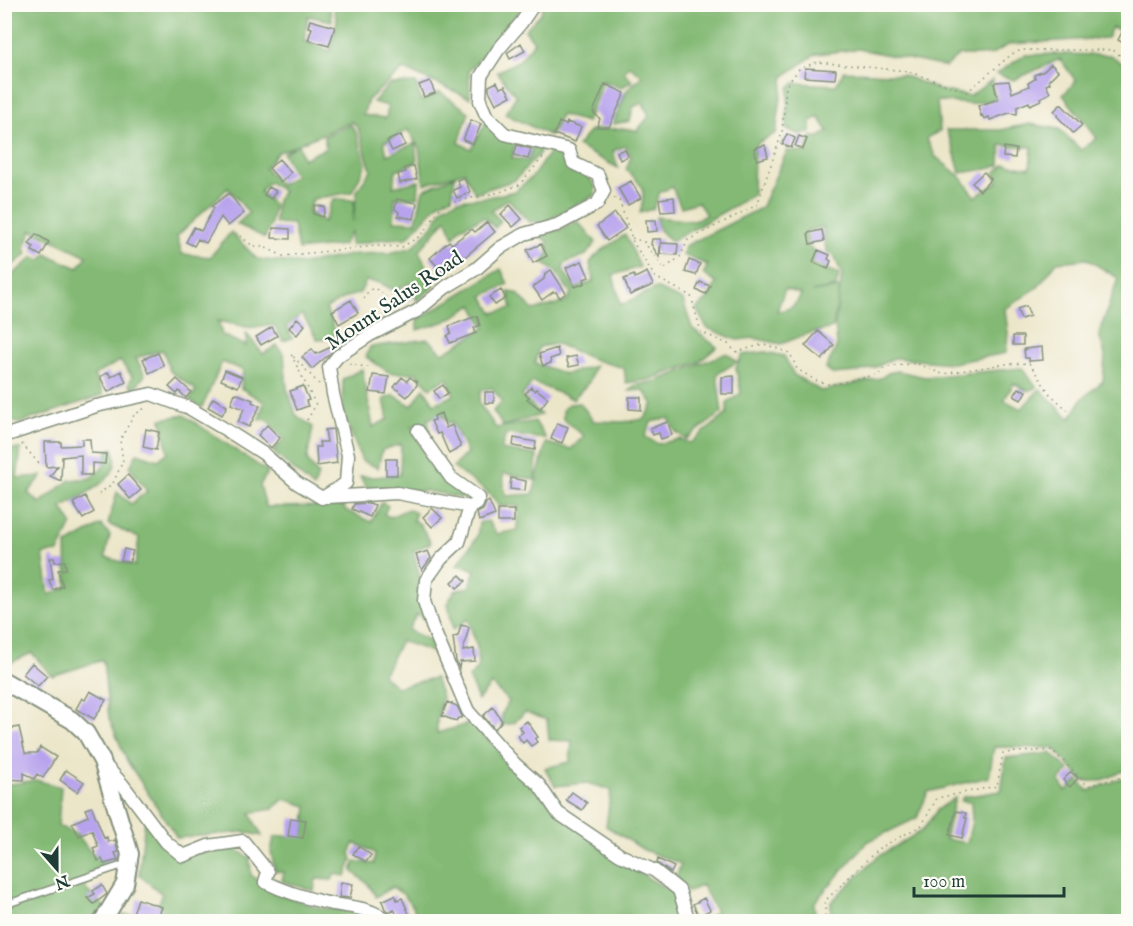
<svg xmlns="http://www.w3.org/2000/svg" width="1133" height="926" font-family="'IM FELL English',serif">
<rect width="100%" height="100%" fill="#fdfcf7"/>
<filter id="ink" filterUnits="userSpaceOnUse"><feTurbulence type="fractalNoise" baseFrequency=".0167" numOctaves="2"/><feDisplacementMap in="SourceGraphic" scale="12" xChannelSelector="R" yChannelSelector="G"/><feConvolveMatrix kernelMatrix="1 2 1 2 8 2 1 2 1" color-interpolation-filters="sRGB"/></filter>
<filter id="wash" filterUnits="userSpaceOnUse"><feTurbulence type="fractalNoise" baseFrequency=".008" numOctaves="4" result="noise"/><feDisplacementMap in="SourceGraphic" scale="24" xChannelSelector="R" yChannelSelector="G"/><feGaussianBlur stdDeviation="1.35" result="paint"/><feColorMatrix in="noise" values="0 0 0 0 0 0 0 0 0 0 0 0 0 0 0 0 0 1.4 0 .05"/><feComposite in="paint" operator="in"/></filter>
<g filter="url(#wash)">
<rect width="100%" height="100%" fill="#ece6c9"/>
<path fill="#83b975" stroke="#517b54" stroke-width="1.5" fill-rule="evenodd" d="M5,5h324l3,16 -24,-5 -4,25 26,10 7,-30 -4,-16h189l-1,4 -52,62 1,27 -67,-29 -35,31 -5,15 23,3 2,-12 -15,-4 17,-18 26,-1 5,18 19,-9 29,20 -10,31 12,6 16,-28 28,22 -3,15 16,3 5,-16 7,2v6l-25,27 -40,13 -11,-21 -40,12 -5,-36 -11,-18 -24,12 3,13 28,-12 2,19 -21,8 -3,17 26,-6 -1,16 -23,1 -1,23 22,1 7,-32 32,-14 -3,21 -13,6 -32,35 -23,1 -34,6 1,-14 -8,14 -45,5 -5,-26 -18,-1 2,-23 6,-9 -14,-9 -9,10 14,13 -3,18 -6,15 -28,-14 12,-11 -21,-25 -51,48 5,18 28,3 21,-25 26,27 46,5 53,-10 34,-1 23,-6 20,-21 10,-19 15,-7 31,-3 26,-6 18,-15 16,-23 -1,-5 18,5 29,32v10l-49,26 -17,1 -21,-23 -17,12 10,10 -6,7 -11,-11 -24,11 -6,9 -8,-18 -27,32 16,35 -18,15 -7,-18 -16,8 -13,-8 -15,-2 -6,12 -13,4 -21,11 12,30 -20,2 -16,-26 -15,12 5,12 -9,3 -9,-16 -23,3 -33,-7 4,14 24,11v-13l17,21 14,-9 7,10 3,33 9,27 17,12 -6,33 11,15 -4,13 -41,-36 11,-13 -18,-20 -7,1 5,-18 -23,-14 2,-18 -21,-8 -20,46 -13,-8 7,-10 -26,-19 -7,-21 -27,8 9,17 -10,13 -6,-3 3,-9 -12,-15 -26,14 9,20 -83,28 -15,-2v-15l3,-2 -4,-9v-113l29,-25 9,3 4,-6 32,14 9,-12 -55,-26 -7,17 2,7 -22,17zM352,122l6,6 13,42 -14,21 -4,30 1,-21 -21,-1 -9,23 -16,-10 5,-13 39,-7 14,-28 -10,-32 -5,-7 -27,11 2,12 -23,11 -5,-15zM297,145l-14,8 12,23 -15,9 -15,-17 13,-16z
M543,5h585v29l-16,-7 -5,11 -97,6 -20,11h-31l-13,12 -87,-18 -43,5 -32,22 -8,57 -18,10 -4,5 -1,47 -81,46 -13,-11 -3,-13 38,4 12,-6 -8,-13 -17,5 -9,-20 -12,5 -7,17 -13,4c6,-23 4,-28 -14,-43l5,-14 -6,-10 -12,5 5,17 -41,-22 14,-16c14,0 36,-4 46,1l12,-15 -6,-13 -10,4 -3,14 -17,3 14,-34 15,-14 -13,-11 -5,7 8,9 -11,7 -18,-7 -16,41 -26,-7 -10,21 -46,-22 11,-18 -19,-24 23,-12 14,-18 -9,-12 16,-17z
M1055,54l55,1 18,12v702l-28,12h-17l-29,-33 -60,-1 -5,30 -61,15 -11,26 -50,24 -53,61 2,18h-115l15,-9 -14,-27 -14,7 -12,-15 5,-13 -37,-14 -38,-24 5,-36 -24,-7 -32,3 -10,-18 25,-6 2,-21 -23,-1 -2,-20 -22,-8 -11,11 -12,2v-11l7,-13 -18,-17 -13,16 -9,-22 9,-11 -1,-20 -9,-28 -15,11 -5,-27 6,-12 15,-4 6,-17 -18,-5 20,-28 2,-14 9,-2 9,13 20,-4 1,-24h-18c-12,-17 -32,-26 -47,-39l14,-14 -15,-31 -4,1 -6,-9 -14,5 2,13 -5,1 -13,-7 3,9 30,46 18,11 -1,6 -35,-7 -60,-2 -7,-13 15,1 25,-2 1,-31 -19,6 -4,18 -16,-7 -20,-50 1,-32 19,-10 11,58 15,-8 -4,-20 10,-4 18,11 12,-18 10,16 20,-9 -7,-17 -17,10 -14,-15h-26l-24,-16 4,-10 58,-8 15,14 42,-25 -12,-23 -27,16 -29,9v-10l84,-51 7,15 -25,12 10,17 19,-5 -4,-16 9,1 16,17 33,-8 5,-9 -15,-21 -13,-9 5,-9v-13l-9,-5 23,-7 15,-8 19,21 -10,13 -21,8 -2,7 12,19 18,-8 -3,-18c9,-14 23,-18 35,-29l15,33 -27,8 8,30 35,-17 27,12 9,28 25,19 -18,15 -51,18 -22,3 -2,-15 -29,-8 -38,-16 -18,3 -4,16 30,11 30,-8 -6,16 -16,17 -41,-17 -10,14 19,19 -38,11 -10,-15 9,-10 -10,-13 -11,2 -2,13 17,25 39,-7 11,18 -40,-5 -5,16 36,5 -2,25 -32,-7 2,23 28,-2 13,-51 25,6 13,-13 -21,-17v-10l6,-5 11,-1 14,18 29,1 21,-3 9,-15 -10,-14 -14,1 5,-5 23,-5 70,-28 10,9 -20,12 5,39 -36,26 -11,-8 -6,-13 -18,4 -6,15 13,7 21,-5 11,4 37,-29v-11l14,-10 -5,-25 6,-13 23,-3 19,4 10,19 27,16 60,-13 7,-5 10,-2 27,6 97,-9 15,19 -9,4 -14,-8 -10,17 17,9 19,-20 30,30 12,-20 21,-18 2,-26 -6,-21 19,-56 -31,-19 -30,3 -19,25 -33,22 3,24 -2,20 -54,10 -58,-5 -18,9 -18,5 -26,2 -6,-6 11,-22 -2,-23 7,-49 -8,-18 -8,-6 -3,-23 -17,4 3,16 7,5 -5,12 28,10 -3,13 -24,5 28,-4 -7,40 -26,6 -26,10 -27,-6 -17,2 -30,-12 -11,-19 11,-9 9,-17 -13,-9 5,-9 -25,-10 2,-9 76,-38 26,-57 19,1 5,-15h8l9,-6 -9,-14 -8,4v12l-13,1 -12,-5 3,-42 6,-4 41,2 8,-14 59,4 36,15 31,6 22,-16 1,11 3,8 -25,5 -34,-3 3,30 -14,7 10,19 26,21 13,19 23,-15 -4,-9 11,-9 25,4 2,-21 -31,-2 -1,20 -13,4 -27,4 -7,-26 -7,-17h54l30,-6 29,5 22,21 16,-12 -34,-43 13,-14 -16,-22 -46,21 -18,-6 29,-19zM785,289l16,5c-5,12 -11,16 -24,17z
M184,415l84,57 -8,13 6,22 78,-1 1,4 26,12 11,-20 6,4 -4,8 6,3 18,-8 8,4 -3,7 7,4 11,19 -18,8 7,26 5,43 -8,-6 -9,16 21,10 6,13 -34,-12 -18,34 13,12 39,-9 7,19 -5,22v14l34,-10 132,127 73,45 9,26h-276l6,-11 -11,-15 -12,-8 -16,10 -8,-13 -16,-13 3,-10 19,3 1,-11 -20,-10 -5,10 2,7 -6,16 -12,-2 -2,6 -16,-1 -2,12 -32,-10 2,-9 -9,-1 -4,-19 3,-15 30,-3 3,-28 -23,-7 -12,10 -22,4 12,23 -18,-4 -67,6 -50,-77 -18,-43 -6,-58 -51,16 -20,-23 -27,12 -1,-216h17l-4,29 25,-2 -14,17 12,10 30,-23 21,-2 13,-12 4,-16 5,-2c14,30 -30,46 -51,60l10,16 -14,28 -15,2 6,41 18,-8 -1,-42 35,-20 9,10 -5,22 30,9 4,-28 -31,-14 9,-32 14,12 16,-13 -17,-24 7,-14 21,7 10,-8 -7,-33z
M1051,753l18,17 -10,11 7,10 12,-11 10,11 40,-15v145h-298l1,-19 46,-45 46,-27 14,-20 18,-12 -10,41 22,4 5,-22 -1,-19 -10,-1 2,-4 38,-6 5,-33z
M36,780l25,7 -3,39 19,8 15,20h26l-6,12 -24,7 -3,16 21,19 -6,13 -95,1v-137z
M145,819l38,36 51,-7 16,10 1,17 22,17 46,16 44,4 10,9 -266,1 5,-6 44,-3 6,-19 -23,-19z"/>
<g id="blocks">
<path fill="#b7a3ed" d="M310,20l25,7 -6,19 -21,-6 4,-12 -4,-1z
M1122,32l6,4v10l-10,-6z
M521,43l4,8 -15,8 -3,-6z
M1051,64l7,7 -9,9 1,3 -4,2 4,8 -10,5 1,2 -11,5 -1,-3 -12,5v7l-8,-1 -19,7 -1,-3 -5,2 -2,-4 -1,1 -3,-10 20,-7 -4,-15 2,-2 13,-1 3,12 17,-7 -1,-3 7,-4 -1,-4 10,-4z
M805,68l31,2 -1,9 -31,-2z
M430,81l5,12 -11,4 -5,-12z
M497,82l3,6 5,-2 6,10 -15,8 -7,-14v-4z
M605,84l20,9 -16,34h-12l3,-8 -7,-7z
M1061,104l21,21 -9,8 -16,-17 1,-1 -4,-4z
M471,120l10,4 -8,20 -10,-4z
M559,122l7,3 1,-3 14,5 -6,15 -21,-8z
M787,134l8,4 -4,10 -9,-4z
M401,135l4,10 -13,6 -5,-10z
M799,136l8,3 -4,10 -8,-3z
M517,145l14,4 -3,10 -14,-4z
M765,145l3,12 -11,3 -3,-12z
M1004,147l12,2 -1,9 -12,-1z
M625,149l3,7 -8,4 -3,-8z
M279,159l12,14 -10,9 -12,-14z
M414,166l3,13 -17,4 -2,-9 8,-2 -2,-4z
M984,172l7,7 -11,12 -8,-8z
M464,177l6,15 -13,6 -4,-8 7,-3 -3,-7z
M631,181l10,17 -13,7 -10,-17z
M269,187l7,4 -5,8 -7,-4z
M229,193l15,20 -16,13 -7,-9 -15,26 -8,-4 -4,7 -8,-4 8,-15 7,4 13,-23 -2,-2z
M674,197l1,14 -14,1 -2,-13z
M397,199l20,4 -3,16 -16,-3 1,-4 -4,-3z
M315,205l10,2 -2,10 -10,-3z
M510,205l12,14 -9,8 -12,-13z
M615,213l11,15 -19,13 -10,-15z
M646,220h10l1,11 -10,1z
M487,222l8,10 -51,42 -14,-16 19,-17 3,3 20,-15 3,3z
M273,228l17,1v10l-18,-1z
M822,230l2,11 -14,3 -2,-11z
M36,234l13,8 -8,14 -9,-5 2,-4 -5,-3z
M652,239h9l-2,18 -8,-13z
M661,243l17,1 -1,11 -17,-1z
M541,244l6,12 -14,7 -6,-13z
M818,250l12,5 -2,4 3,2 -3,8 -15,-7z
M689,260l11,4 -4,11 -11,-3z
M582,261l7,16 -5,2 1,4 -10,4 -9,-19z
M551,270l15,23 -6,5 -4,-6h-3l-11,8 -9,-13 11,-8 1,-5z
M647,272l6,13 -23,10 -6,-16 10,-4 1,3z
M700,282l10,4 -4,8 -10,-4z
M408,288l4,10 -11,5 -4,-10z
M501,290l5,8 -11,7 -6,-8z
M351,300l7,13 -19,11 -7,-13z
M1026,306l4,10 -9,3 -4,-10z
M477,316l3,9 -6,3 2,5 -26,10 -3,-7 4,-3 -2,-7z
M297,318l8,7 -8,10 -8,-7z
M272,327l5,9 -16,9 -5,-8z
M818,331l16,14 -12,15 -17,-14z
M1013,336h10v9h-10z
M340,343l1,1 -29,25 -10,-12 10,-8 4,5z
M1042,347l1,13 -14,1v-3h-4l-1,-9z
M557,348l2,8 -9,3 1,4 -8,3 -4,-12z
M158,353l6,13 -15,7 -6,-14z
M576,356l3,9 -10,2 -3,-9z
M225,370l17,7 -4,10 -17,-7z
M121,371l5,11 -18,10 -8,-15 8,-5 3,5z
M373,375l16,2 -3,17 -16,-2z
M734,376v18h-12v-17z
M402,377l5,4 3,-4 7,5v3l-10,12 -13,-10z
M177,379l14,13 -5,6 -7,-7 -2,3 -8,-7z
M443,385l5,8 -9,6 -5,-8z
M303,386l6,14 -3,1 2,5 -11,4 -7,-19z
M531,387l4,4 1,-2 12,9 -8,11 -13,-10 2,-2 -4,-3z
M1019,388l7,3 -5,9 -7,-4z
M485,392h9v11h-9z
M235,393l18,7 -1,2 8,4 -11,21 -11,-5 6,-13 -13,-5z
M629,397h12v13l-12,-1z
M213,398l14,8 -5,9 -14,-8z
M441,413l5,15 6,-3 9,22 -12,7 -9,-21 -3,1 -6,-13 4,-1 -1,-4z
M668,422l4,13 -11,4 -2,-6 -6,2 -3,-7z
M557,423l11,4 -6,16 -11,-4z
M267,425l13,13 -9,10 -13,-13z
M146,429l13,3 -3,18 -13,-3z
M333,429l4,34 -20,3 -1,-19h4l-1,-5h8l-2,-12z
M514,438l22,4 -1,8 -22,-4z
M82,439h8l1,14 15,1 -1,10 -13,-1v12h-11v-20l-19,2 -1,24 -11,-5 8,-10 -12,1 -1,-25h16v4l21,-1z
M386,459h11v16h-11z
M128,475l13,15 -11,9 -12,-15z
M511,478l15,3 -1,10 -15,-2z
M85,496l9,16 -11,7 -10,-16z
M489,501l6,14 -16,6 -2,-8 6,-3 3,-7z
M369,503l6,2 -5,12 -18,-8 2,-5z
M432,508l10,10 -10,9 -9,-10z
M498,510h16v12h-16z
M124,549l9,2 -4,12 -8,-2z
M428,551l3,7 -9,12 -6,-15z
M50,558h4l1,4 10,-1 1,8 -8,1 5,16 -10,4 -4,-10 4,-1z
M460,575l6,6 -9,7 -5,-6z
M461,625l8,2 -6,24 11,-2 1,12 -15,1 -1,6 -3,-7 -3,-24 5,-1z
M32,663l15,13 -9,10 -15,-12z
M90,691l16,9 -12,19 -18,-10 6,-11 3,2z
M447,702l10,4 5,10 -1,2h-3l-2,3 -14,-5z
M493,707l9,14 -7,8 -12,-13z
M527,721l11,16 -3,2 2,3 -6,4 -5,-6 -3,3 -5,-7 5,-4 -4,-5z
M19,727l6,26h12l3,-6 16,10 -13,21 -6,-4 -3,5 -10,-6v7l-20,-1v-49z
M66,770l18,12 -7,10 -17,-12z
M1071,772l7,6 -8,9 -7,-7z
M572,792l15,11 -5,7 -16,-10z
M92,807l12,31 3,-1 1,5 7,-2 3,12 -3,1 3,7 -14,4 -2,-5 -4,2 -5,-13 5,-2 -6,-16 -13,6 -7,-13 16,-7 -3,-7z
M956,811l10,2 -1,5h2l-5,20 -13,-3z
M291,818l15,2 -3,18 -15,-2z
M358,846l13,9 -5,7 -13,-8z
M658,859l16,8 -3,6 -14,-10z
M341,882l12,2 -3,14 -11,-1z
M102,885l5,9 -13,10 -7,-6 8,-4 -2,-3z
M395,895l2,5 5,-2 8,18 -10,5 -6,-12 -5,3 -4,-3 -3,-8z
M704,898l6,12 -11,6 -6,-12z
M138,899l24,8 -5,14h-8l-17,-5z"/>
</g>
</g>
<g filter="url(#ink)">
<use href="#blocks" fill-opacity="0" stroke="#86927e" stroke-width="1.5"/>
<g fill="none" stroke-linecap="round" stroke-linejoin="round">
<defs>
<path id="lane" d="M4,905l122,-41"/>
<path id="street" d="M4,436l92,-30 55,-12 38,14 34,20 41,26 33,29 25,15 24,-15 2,-28 -15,-61 -4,-27 9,-11 32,-21 47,-24 29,-24 30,-18 24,-21 24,-14 33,-9 40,-21 7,-13 -6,-16 -25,-12 -4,-13 -64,-16 -19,-19 -6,-14 1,-25 17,-26 23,-27 13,-19
M327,497l70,-4 73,14 7,-3 2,-6 -28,-20 -33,-47
M470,507l-11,35 -18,17 -15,21 -2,21 8,25 36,85 47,53 24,21 19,28 62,42 35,16 24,19 10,32
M104,764l19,21 43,57 17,14 25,-10 35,-5 25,31 -3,10c19,9 37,15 58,20 24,6 45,3 66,20"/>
<path id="secondary" d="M4,681l68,39 14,13 16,28 28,93 -5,30 -23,38"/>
</defs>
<use href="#lane" stroke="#86927e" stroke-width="9"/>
<use href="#street" stroke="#86927e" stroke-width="15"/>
<use href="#secondary" stroke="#86927e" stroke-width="20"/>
<path stroke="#86927e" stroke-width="1.5" stroke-dasharray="1.5 4.5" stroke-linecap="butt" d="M614,198l5,2 14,42 22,35 36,19 10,36 27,12 8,8 28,-8 26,9 7,16 18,11 15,5 49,-11 4,-6 33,-5 26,11 63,-10 24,-1 21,31 19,17
M240,236l13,10h9l21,10 92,-10 27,1 18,-11 23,-32 57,-12 19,-7 26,-30
M632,238l12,4 20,27 16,-12 8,-17 69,-35 25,-72 4,-47 13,-17 18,-7 90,9 60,21 45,-38 9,-4h92l15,12
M364,299l4,-8 6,-3 10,6 3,11 -2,10
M349,364l23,4
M307,420l9,-15 -25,-51 28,30
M22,444l19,22
M99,494l14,-11 10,-22 -3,-21 14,-25 11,-7
M825,922v-21l53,-52 44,-24 15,-27 60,-12 6,-33 49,-3 36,36 34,-9 6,-5"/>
<use href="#lane" stroke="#fff" stroke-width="6"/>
<use href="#street" stroke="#fff" stroke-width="12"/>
<use href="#secondary" stroke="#fff" stroke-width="16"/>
</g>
</g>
<g text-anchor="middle" stroke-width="4.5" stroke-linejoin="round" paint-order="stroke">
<g font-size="21" fill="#1f3d34" stroke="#fdfcf7">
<text transform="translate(394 300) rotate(-34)" y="7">Mount Salus Road</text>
</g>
</g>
<rect width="1133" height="926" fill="none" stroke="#fdfcf7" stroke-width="24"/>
<g transform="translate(57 869) rotate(159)" stroke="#fdfcf7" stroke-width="4.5" paint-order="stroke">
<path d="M0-4.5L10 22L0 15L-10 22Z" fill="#1f3d34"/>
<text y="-9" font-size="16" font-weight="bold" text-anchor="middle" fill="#1f3d34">N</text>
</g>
<path d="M914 887v9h150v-9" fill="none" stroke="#1f3d34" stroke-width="3"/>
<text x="923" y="887" font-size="18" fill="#1f3d34" stroke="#fdfcf7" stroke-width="4.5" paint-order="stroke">100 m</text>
</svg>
